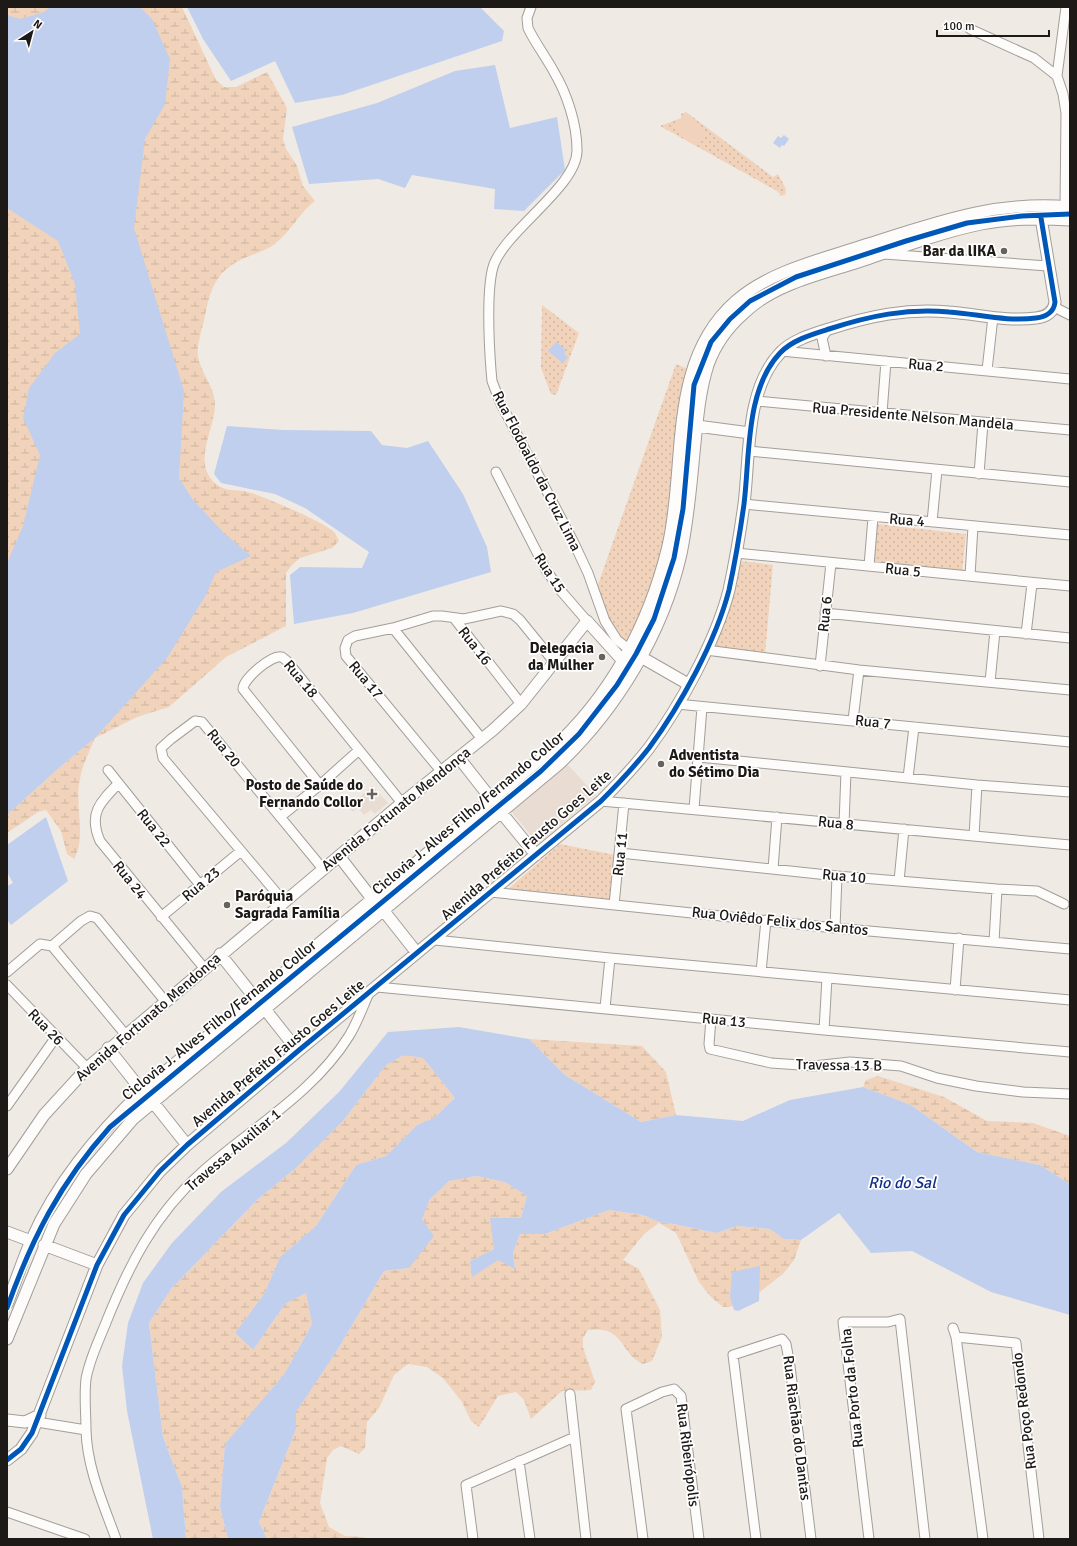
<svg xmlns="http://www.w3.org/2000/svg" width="1077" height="1546" font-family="Signika,sans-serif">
<defs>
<pattern id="wetland-marsh" width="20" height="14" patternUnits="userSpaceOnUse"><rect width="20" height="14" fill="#f1d3bb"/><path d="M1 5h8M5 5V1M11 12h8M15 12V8" fill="none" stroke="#ceb5a0"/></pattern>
<pattern id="park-dots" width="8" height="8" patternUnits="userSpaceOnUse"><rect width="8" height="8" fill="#f1d3bb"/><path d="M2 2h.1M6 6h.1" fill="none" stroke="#ceb5a0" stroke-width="1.8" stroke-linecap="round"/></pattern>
</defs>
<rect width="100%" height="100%" fill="#f0eae4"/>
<path fill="#e9dcd2" d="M567,764l29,31 -58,49 -27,-33z
M372,786l16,17 -13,11 -4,-4 -7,5 -6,-7 -5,4 -4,-5z"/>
<path fill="url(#wetland-marsh)" d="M7,7h175l34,73 8,7h12l31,-15 20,36 -4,31 3,10 11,17 6,20 12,15c-15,11 -24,30 -39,42 -8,7 -20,10 -29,14 -32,13 -37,33 -43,64 -2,8 -8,27 -6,35 3,18 18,32 17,51 -2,26 -23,57 1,77 10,8 20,5 32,8 15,4 77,30 87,41 1,2 3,6 4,8l-7,7 -32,10 -8,7 -6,8v53l-60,31 -57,50 -32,10 -42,21c-5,13 -13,27 -15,41 -6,26 7,58 -6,80l-7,-5 -6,-23 -15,-21 -8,2 -31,21v-18l53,-48 35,-29 -87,-178 -1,3z
M529,1039l113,7 24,26 10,43 -35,7 -76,-47z
M404,1055l19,3 32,40 -21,20 -17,7 -31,31 -30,9 -40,61 -36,31 -16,37 -29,39 18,17 32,-46 21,-11 6,31 -27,49 -60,72 -5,62 8,32h-42l-4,-52 -19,-50 -14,-114 22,-34 86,-89 39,-32 47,-47 43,-56z
M878,1076l66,21 43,24 46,2 37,13v48l-30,-19 -63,-13 -66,-47 -48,-18 3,-7z
M476,1176l29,6 22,14 -6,22 -27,31 -24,12 28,-2 17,9 -2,-15 7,-19h25l64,-24 34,5 16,7 15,2 42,9 21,-7 33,3 14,10 17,1 -7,20 -10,13 -38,30 -6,3 -17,1 -13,-11 -11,-14 -23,-49 -17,-10 -15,11 -21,26 16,9 21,41 2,27 -10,24 -9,3c-24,-11 -18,-39 -55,-34l-5,8v9l12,35 -4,8 -29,1 -31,28 -7,-19 -8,-8 -18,4 -19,31 -8,-6 -9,-19 -19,-24 -16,-11 -19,-3 -14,11 -15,33 -12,14 -2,26 -6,6 -18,-8 -8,4 -6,8 -7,45 9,24 16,9 19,1 4,2h-101l-8,-17 37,-93 -1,-17 43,-63 46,-78 25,-3c7,-29 11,-70 39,-86 7,-4 20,-5 28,-6z"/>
<path fill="url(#park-dots)" d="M686,112l87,65 5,-3 8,15 -1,6 -6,1 1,-2 -3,-3 -117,-65 21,-8v-4z
M542,305l37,28 -23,62 -5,-1 -10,-26z
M676,364l12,5 -23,177 -22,65 -17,33 -6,7 -16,-34 -8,-27z
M877,524l89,10 -4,39 -89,-11z
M742,561l31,4 -8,89 -49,-8z
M560,844l55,11 -3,46 -105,-11z"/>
<path fill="#f1d3bb" d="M684,115l23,17 -10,14 -23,-18z"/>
<path fill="#c0cfee" d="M50,7h90l12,12 18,40 -5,45 -20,35 -11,89 50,163 -5,87 14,22 31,33 27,23 -35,16 -10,23 -39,63 -72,80 -35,29 -53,48v-252l16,-37 17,-71 -17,-37 6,-30 26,-35 25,-19 -5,-50 -17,-43 -51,-33v-193l13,4 24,-7z
M187,7h293l24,24 -2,10 -160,54 -47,8 -20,-42 -44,20 -28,-42z
M495,65l15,63 47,-11 8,53 -41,41 -30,-2 1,-20 -83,-14 -7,13 -27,-9 -69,5 -17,-57 85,-24 78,-32z
M784,135l5,4 -5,7 -2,-1 -2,3 -7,-5 5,-7 3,2z
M556,342l10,8 -2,4 4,3 -5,6 -15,-12z
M227,426l57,4 87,1 11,14 25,3 21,-7 35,53 24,53 4,25 -138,41 -59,11 -4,-49 10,-8 62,1 7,-16 -64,-44 -30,-14 -54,-11 -7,-9z
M46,817l22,64 -57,44 -4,-5v-34l6,-3 -6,-11v-27z
M459,1027l70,12 36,36 76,47 35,-7 67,6 47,-21 73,-13 48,18 66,47 63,13 30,19v131l-79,-23 -79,-41 -41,2 -32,-40 -38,27 -17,-1 -14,-10 -33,-3 -21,7 -42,-9 -15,-2 -16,-7 -34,-5 -64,24h-25l-7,19 2,16 -17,-9 -26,17 -2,-16 24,-12 -4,-31h31l6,-22 -22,-14 -29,-6 -27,5 -19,18 -8,20 12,17 -25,32 -25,3 -46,78 -42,63v17l-37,93 8,17h-39l-8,-32 5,-63 60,-71 27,-49 -6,-31 -21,11 -32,46 -18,-17 29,-39 16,-37 36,-31 40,-61 30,-9 31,-31 17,-7 21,-20 -32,-40 -19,-3 -18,10 -43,56 -47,47 -39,32 -86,89 -22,34 14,114 19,50 4,52h-33l-26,-128 -5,-45 6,-43 15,-40 29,-40 49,-51 65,-49 53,-51 49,-60z
M760,1266l-1,35 -21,10 -4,-1 -4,-13 2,-25z"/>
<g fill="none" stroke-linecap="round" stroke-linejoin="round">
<defs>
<path id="minor" d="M531,7l-4,11 1,10c7,15 18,29 26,44 13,22 23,52 23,78 1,35 -69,79 -83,114 -8,22 -5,80 -3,106l1,11 8,21 73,139 15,32 17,48 12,19 13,10
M970,29l64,29 23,18
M1065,206l1,-93 -3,-19 -6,-18 9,-69
M884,254l164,12
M1054,307l16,8
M781,351l289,28
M826,356l-4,-18 6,-9
M987,370l6,-53
M756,401l314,29
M882,413l4,-52
M749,451l321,31
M496,472l50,98 15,21 26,30
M979,474l4,-51
M744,504l326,31
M932,522l5,-52
M736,553l334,33
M869,566l4,-49
M970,576l3,-50
M825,613l245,25
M454,618l67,86
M393,628l89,111
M1026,634l6,-50
M706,650l153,20 211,20
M820,666l11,-103
M990,682l5,-51
M677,704l393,38
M853,720l6,-50
M699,757l278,28 93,7
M108,770l92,115
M441,771l-95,-115 -1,-8 3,-8 7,-4 38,-8 40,-12h9l22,3 37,-8 12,3 7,6 35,43
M908,778l6,-51
M118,784c-18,18 -30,30 -18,57l104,127
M320,785l-77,-96c0,-10 29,-35 39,-32l5,4 115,142
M601,801l469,44
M694,809l8,-102
M280,817l40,-32 39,-35
M844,824l2,-52
M974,836l3,-51
M620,853l217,23 160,13 40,2 27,13
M773,869l4,-52
M899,881l5,-52
M490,892l345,36 235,21
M284,902l-121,-144 -2,-10 10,-9 24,-18 7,1 121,147
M614,905l10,-102
M161,917l80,-66
M835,928l2,-52
M435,940l175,18 460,42
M994,942l3,-53
M7,972l33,-28 12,2
M761,972l5,-52
M7,985l80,83
M377,987l447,43 246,22
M955,990l4,-52
M605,1008l5,-50
M711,1019l-2,25 1,5 61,14 43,3 36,-4 51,4 36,12 39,8 47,6 47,2
M824,1030l3,-52
M125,1034l-73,-88 29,-25 9,-5 7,2 68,83
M7,1106l49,-69
M953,1328l3,9 27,202
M956,1337l60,6 23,196
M570,1394l16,145
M37,1422l49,8c1,38 17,73 30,109
M86,1430c0,-17 -2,-34 0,-51 3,-18 12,-37 19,-54 23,-58 49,-110 96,-152 50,-45 112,-79 148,-137 8,-13 13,-27 19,-41
M519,1461l11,78
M7,1512l78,27
M473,1539l-7,-54 104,-46 5,1
M643,1539l-17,-130 36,-17 12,-3 7,7 18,143
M756,1539l-23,-184 49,-16 4,5 4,22 21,173
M869,1539l-26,-217h45l12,-3 25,220"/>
<path id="tertiary" d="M697,426l53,7
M641,657l47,27
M459,758l33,42
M500,811l36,44
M339,856l34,44
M383,910l34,43
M220,954l35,44
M264,1008l34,43
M108,1048l34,43
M152,1101l35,44
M7,1169l37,-54 43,-47 315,-265 91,-73 28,-26 66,-83 36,40
M7,1232l24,9
M44,1245l53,20
M7,1304c8,-21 15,-42 24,-63 25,-58 66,-106 111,-150l408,-340c60,-54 99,-126 118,-205 19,-81 -2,-184 68,-245 34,-30 87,-42 129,-56 70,-22 130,-45 205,-38
M7,1339l47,-115 32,-50 47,-55 426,-355c58,-55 104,-131 122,-210 7,-34 10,-67 13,-101 3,-29 5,-60 14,-88 7,-20 20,-38 36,-52 32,-31 83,-40 123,-54 37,-13 76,-27 114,-35 29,-6 59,-6 89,-4
M7,1420l18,2 15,-7
M7,1460l14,-11 11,-16 65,-168 27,-50 36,-44 27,-26 111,-94 303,-250c17,-17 33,-34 48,-53 31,-42 67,-107 80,-158 6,-28 11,-57 15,-86 6,-47 1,-114 36,-151 12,-13 33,-19 49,-24 40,-13 78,-21 120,-17 29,2 58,10 87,6 10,-1 18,-6 19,-16l-14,-84"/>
</defs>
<use href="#minor" stroke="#a29e9a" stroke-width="11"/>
<use href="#tertiary" stroke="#a29e9a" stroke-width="13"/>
<use href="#minor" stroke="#fdfcfb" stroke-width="9"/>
<use href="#tertiary" stroke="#fdfcfb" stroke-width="11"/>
<defs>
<path id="cycleway" d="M7,1308c25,-70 53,-125 103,-181l431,-356 38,-37 38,-49 19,-31 18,-35 20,-61 9,-49 11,-124 17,-43 19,-23 20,-18 46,-24 110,-36 61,-18 55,-7 48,-2
M7,1460l14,-11 11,-16 65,-168 27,-50 36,-44 27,-26 111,-94 303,-250c17,-17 33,-34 48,-53 31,-42 67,-107 80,-158 6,-28 11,-57 15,-86 6,-47 1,-114 36,-151 12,-13 33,-19 49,-24 40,-13 78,-21 120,-17 29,2 58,10 87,6 10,-1 18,-6 19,-16l-14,-84"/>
</defs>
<use href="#cycleway" stroke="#fff" stroke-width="8"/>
<use href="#cycleway" stroke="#0057b8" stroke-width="5"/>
</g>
<g fill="#67625e" stroke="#fff" stroke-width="1.5">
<circle cx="1004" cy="251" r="4"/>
<circle cx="602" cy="657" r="4"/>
<circle cx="661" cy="764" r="4"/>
<path d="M370 788h4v4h4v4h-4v4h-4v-4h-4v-4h4z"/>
<circle cx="227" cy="905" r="4"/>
</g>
<g text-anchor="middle" stroke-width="3.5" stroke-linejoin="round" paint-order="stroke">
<g font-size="15" font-weight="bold" fill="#1d1916" stroke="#fff" text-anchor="end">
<text x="996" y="256">Bar da lIKA</text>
<text x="594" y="653">Delegacia<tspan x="594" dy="17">da Mulher</tspan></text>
<text x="669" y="760" text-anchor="start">Adventista<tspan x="669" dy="17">do Sétimo Dia</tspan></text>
<text x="363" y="790">Posto de Saúde do<tspan x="363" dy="17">Fernando Collor</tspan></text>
<text x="235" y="901" text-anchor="start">Paróquia<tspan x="235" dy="17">Sagrada Família</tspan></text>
</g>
<g font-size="15" fill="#1d1916" stroke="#fff">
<text transform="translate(926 365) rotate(5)" y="5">Rua 2</text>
<text transform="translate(913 416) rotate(5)" y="5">Rua Presidente Nelson Mandela</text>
<text transform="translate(537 471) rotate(63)" y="5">Rua Flodoaldo da Cruz Lima</text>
<text transform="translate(907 520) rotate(5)" y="5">Rua 4</text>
<text transform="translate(903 570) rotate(6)" y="5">Rua 5</text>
<text transform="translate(550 573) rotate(57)" y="5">Rua 15</text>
<text transform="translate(825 614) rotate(-84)" y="5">Rua 6</text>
<text transform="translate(475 646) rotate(52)" y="5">Rua 16</text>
<text transform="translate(301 679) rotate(50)" y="5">Rua 18</text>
<text transform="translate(366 680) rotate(50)" y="5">Rua 17</text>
<text transform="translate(873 722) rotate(6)" y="5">Rua 7</text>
<text transform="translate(224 748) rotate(51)" y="5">Rua 20</text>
<text transform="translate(396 809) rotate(-39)" y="5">Avenida Fortunato Mendonça</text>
<text transform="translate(468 813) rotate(-40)" y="5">Ciclovia J. Alves Filho/Fernando Collor</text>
<text transform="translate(836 823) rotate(6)" y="5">Rua 8</text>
<text transform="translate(154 828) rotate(51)" y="5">Rua 22</text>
<text transform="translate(526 845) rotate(-41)" y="5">Avenida Prefeito Fausto Goes Leite</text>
<text transform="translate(620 854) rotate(-84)" y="5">Rua 11</text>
<text transform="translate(844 876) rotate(5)" y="5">Rua 10</text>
<text transform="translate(130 880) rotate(51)" y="5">Rua 24</text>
<text transform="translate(201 884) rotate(-40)" y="5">Rua 23</text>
<text transform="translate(780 921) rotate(6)" y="5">Rua Oviêdo Felix dos Santos</text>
<text transform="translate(148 1017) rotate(-41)" y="5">Avenida Fortunato Mendonça</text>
<text transform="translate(219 1020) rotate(-39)" y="5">Ciclovia J. Alves Filho/Fernando Collor</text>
<text transform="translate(724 1020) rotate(6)" y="5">Rua 13</text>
<text transform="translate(46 1027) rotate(46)" y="5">Rua 26</text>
<text transform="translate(278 1053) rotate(-40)" y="5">Avenida Prefeito Fausto Goes Leite</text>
<text transform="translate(839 1065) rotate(1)" y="5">Travessa 13 B</text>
<text transform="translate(233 1150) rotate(-40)" y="5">Travessa Auxiliar 1</text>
<text transform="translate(852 1388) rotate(-96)" y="5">Rua Porto da Folha</text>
<text transform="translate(1024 1411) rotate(-97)" y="5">Rua Poço Redondo</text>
<text transform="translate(797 1428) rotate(83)" y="5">Rua Riachão do Dantas</text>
<text transform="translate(688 1455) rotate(83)" y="5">Rua Ribeirópolis</text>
</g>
<g font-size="16" font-style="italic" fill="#122f88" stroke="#fff">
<text x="902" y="1188">Rio do Sal</text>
</g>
</g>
<rect width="1077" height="1546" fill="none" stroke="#1d1916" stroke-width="16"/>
<g transform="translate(32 32) rotate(36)" stroke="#ffffff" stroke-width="3" paint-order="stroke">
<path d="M0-3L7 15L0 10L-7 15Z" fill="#1d1916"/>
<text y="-6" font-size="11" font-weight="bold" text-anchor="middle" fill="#1d1916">N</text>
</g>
<path d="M937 30v6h112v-6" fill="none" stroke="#1d1916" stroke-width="2"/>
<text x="943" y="30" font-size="12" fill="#1d1916" stroke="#ffffff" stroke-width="3" paint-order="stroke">100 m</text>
</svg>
